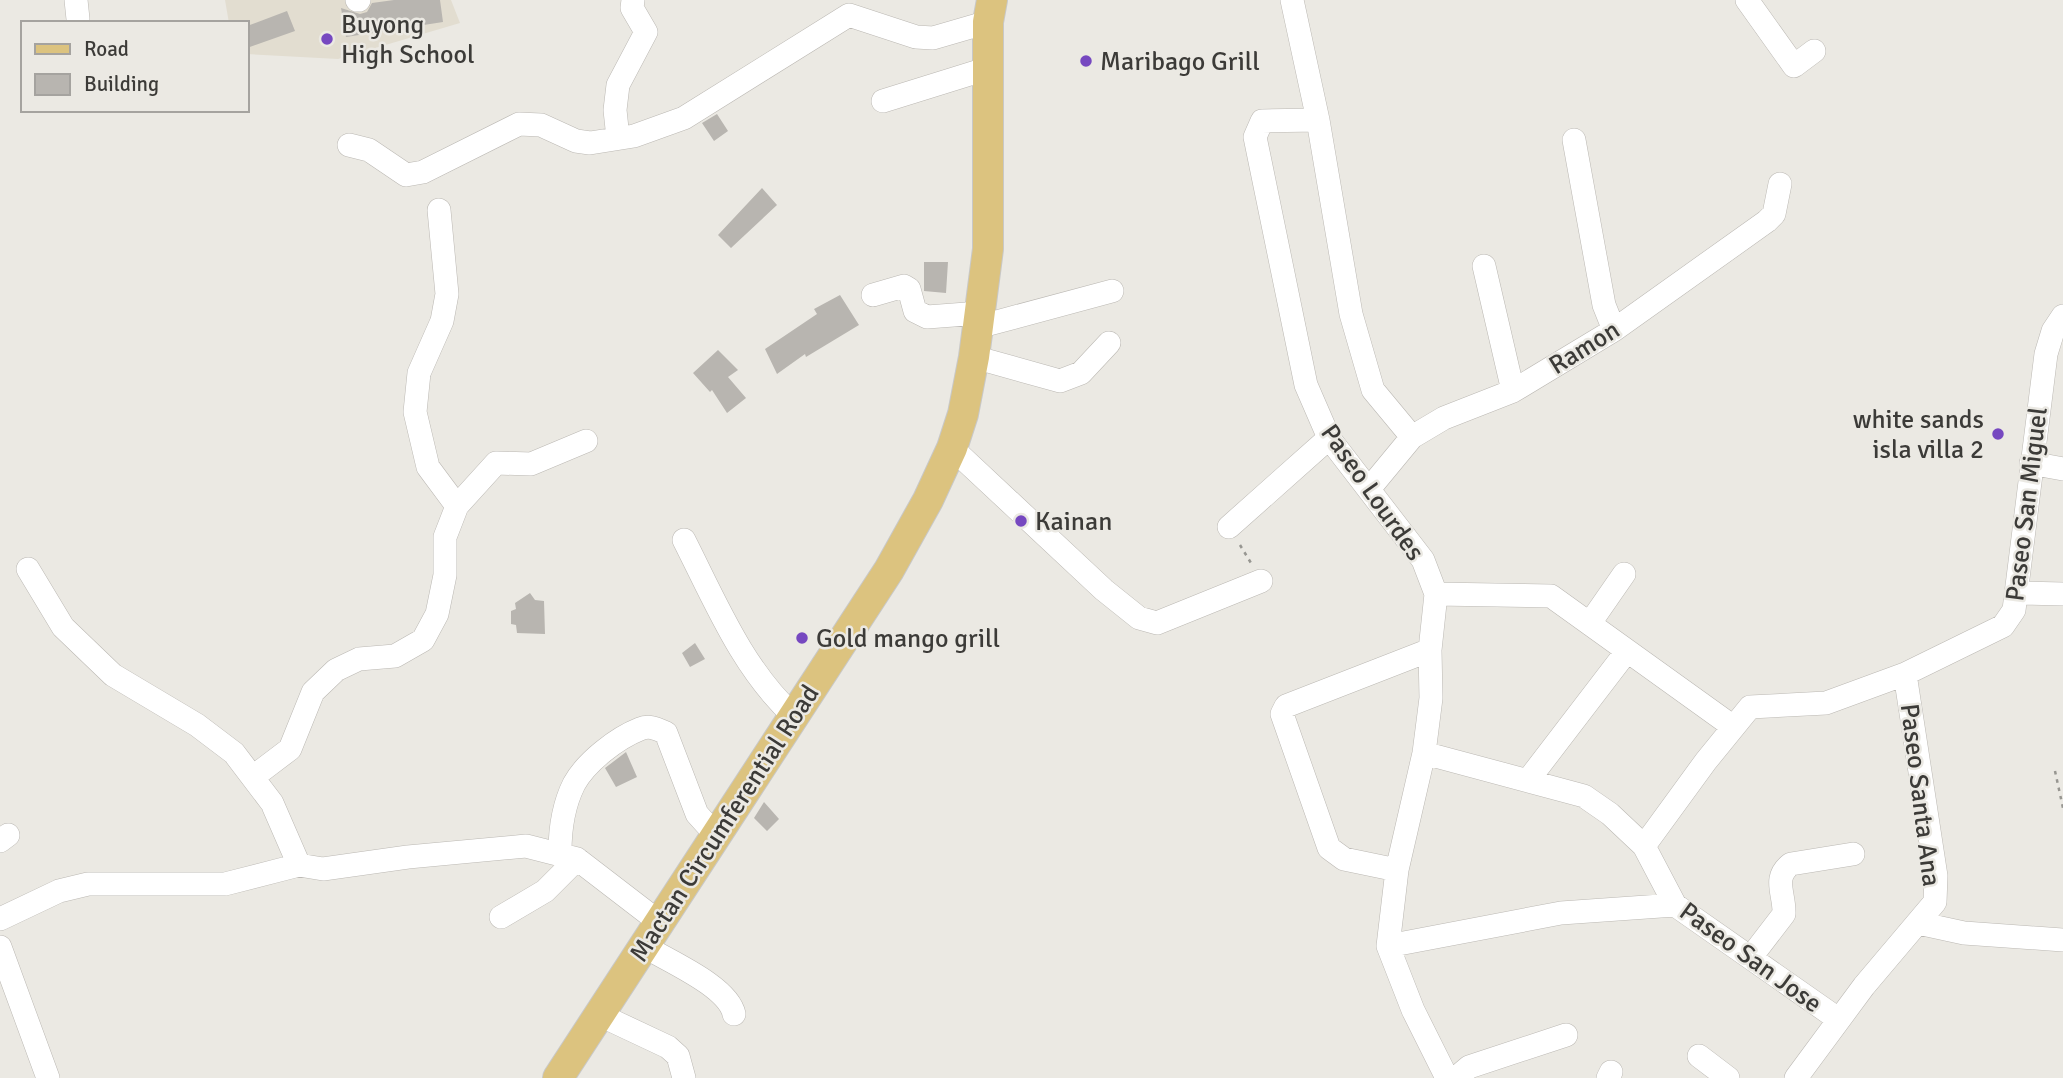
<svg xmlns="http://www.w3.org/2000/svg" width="2063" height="1078" font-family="Signika,sans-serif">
<rect width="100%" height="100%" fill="#ebe9e3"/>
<path fill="#e2ddd0" d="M225,0h226l9,23 -122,36 -91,-5v-31h-18z"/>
<path fill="#b8b5b0" d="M394,0h46l3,22 -97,15 -5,-29 19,6 7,-2 5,-9z
M287,11l8,20 -48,17v-22z
M717,114l11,17 -14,10 -12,-18z
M762,188l15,17 -46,43 -13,-13z
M924,262h24l-2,31 -22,-2z
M840,295l19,30 -53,32 -1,-3 -28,20 -12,-25 52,-35 -3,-5z
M718,350l20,20 -10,7 18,21 -19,15 -15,-23 -2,2 -17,-19z
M530,593l5,7 9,1 1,33 -28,-1 -1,-8 -5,-1v-13l5,-2 -1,-6z
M695,643l10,16 -15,8 -8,-14z
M626,752l11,25 -21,10 -11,-19z
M764,802l15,17 -12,12 -13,-13z"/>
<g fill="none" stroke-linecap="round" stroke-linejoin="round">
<defs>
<path id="minor" d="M76,0l2,19
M357,0h2
M1292,0l26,120 33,194 22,76 39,47
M1747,0l47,66 20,-15
M883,101l106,-33
M1318,120l-56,1 -7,16 51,248 23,53 94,122 13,34 -6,56 1,48 -7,55 -27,117 -9,76 25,64 34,68
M618,138l-3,-28 3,-25 28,-53 -14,-24 1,-8
M1574,140l30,165 10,25
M349,145l20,5 37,25 17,-3 96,-48 22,1 35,16 14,2 44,-7 50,-18 165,-103 67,22 17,1 55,-16
M439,210l8,84 -5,27 -23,52 -4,39 13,55 29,39
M1484,266l29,125
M873,295l31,-9 5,3 6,22 12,6 53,-4
M978,327l134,-36
M974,357l86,24 21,-8 28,-30
M952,448l152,142 35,28 18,5 104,-42
M2031,463l32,6
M1369,489l43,-52 32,-19 69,-27 101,-61 153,-109 7,-7 6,-30
M1229,527l100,-89
M684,540c31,61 59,130 110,176
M28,569l35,58 50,48 84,50 37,28 38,50 27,62
M2017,593l46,1
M1436,594l115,2 181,130
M1590,623l34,-49
M1424,753l160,43 26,18 34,32 31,59 163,114
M253,777l37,-28 23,-57 23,-22 23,-11 36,-3 28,-16 14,-26 8,-39v-38l12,-31 39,-43 35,1 55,-23
M1529,779l98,-128
M0,841l8,-6
M1644,846l62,-85 44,-54 76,-4 79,-29 98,-48 11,-16 32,-256 7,-23 10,-15
M560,852c0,-24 3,-46 14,-68 12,-22 43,-46 66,-55 10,-4 17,0 26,4l31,81 19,21
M1397,870l-53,-11 -15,-11 -47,-134 4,-8 144,-56
M501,917l44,-26 32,-32
M0,919l59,-28 29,-7h137l74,-19 24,4 85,-12 118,-11 51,13 82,63
M1918,923l46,10 99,7
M644,946c24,15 84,40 90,68
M1388,946l173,-33 114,-8
M0,947l48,131
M1751,957l33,-43c1,-20 -12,-36 7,-50l62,-10
M600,1015l68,32 10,9 6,22
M1699,1056l29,22
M1456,1078l13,-11 97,-32
M1608,1078l3,-6
M1796,1078l68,-92 71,-84 1,-26 -31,-202"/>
<path id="major" d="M558,1078l331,-508 39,-70 24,-52 11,-34 11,-57 14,-108v-227l4,-22"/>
</defs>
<use href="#minor" stroke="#bbb8b3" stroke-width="24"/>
<use href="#major" stroke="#c8c8c7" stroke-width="32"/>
<path stroke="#979691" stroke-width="2.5" stroke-dasharray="3.5 5" stroke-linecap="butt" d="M1240,545l11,18
M2055,771l8,37"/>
<use href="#minor" stroke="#fff" stroke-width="23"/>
<use href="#major" stroke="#dcc37f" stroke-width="30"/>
</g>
<g fill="#7648c0" stroke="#ebe9e3" stroke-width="2.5">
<circle cx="327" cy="39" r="7"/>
<circle cx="1086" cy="61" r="7"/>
<circle cx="1998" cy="434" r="7"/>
<circle cx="1021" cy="521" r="7"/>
<circle cx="802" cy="638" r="7"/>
</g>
<g text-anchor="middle" stroke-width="5" stroke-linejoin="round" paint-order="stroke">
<g font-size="26" fill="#3c3b38" stroke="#ebe9e3" text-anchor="start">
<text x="341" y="33">Buyong<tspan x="341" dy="30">High School</tspan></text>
<text x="1100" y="70">Maribago Grill</text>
<text x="1984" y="428" text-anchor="end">white sands<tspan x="1984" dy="30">isla villa 2</tspan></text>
<text x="1035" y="530">Kainan</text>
<text x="816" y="647">Gold mango grill</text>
</g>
<g font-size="26" fill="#3c3b38" stroke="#ebe9e3">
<text transform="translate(1584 347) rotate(-32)" y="9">Ramon</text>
<text transform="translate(1373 492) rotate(55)" y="9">Paseo Lourdes</text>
<text transform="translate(2026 504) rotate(-83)" y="9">Paseo San Miguel</text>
<text transform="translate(1921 795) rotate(83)" y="9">Paseo Santa Ana</text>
<text transform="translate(724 823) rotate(-57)" y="9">Mactan Circumferential Road</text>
<text transform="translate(1751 957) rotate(36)" y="9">Paseo San Jose</text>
</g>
</g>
<rect x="21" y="21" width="228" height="91" fill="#ebe9e3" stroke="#a5a39f" stroke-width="2"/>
<rect x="35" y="44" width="35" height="10" fill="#dcc37f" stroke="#a5a39f" stroke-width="2"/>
<text x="84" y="56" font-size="21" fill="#3c3b38">Road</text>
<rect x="35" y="74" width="35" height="21" fill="#b8b5b0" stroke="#a5a39f" stroke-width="2"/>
<text x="84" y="91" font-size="21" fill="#3c3b38">Building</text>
</svg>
